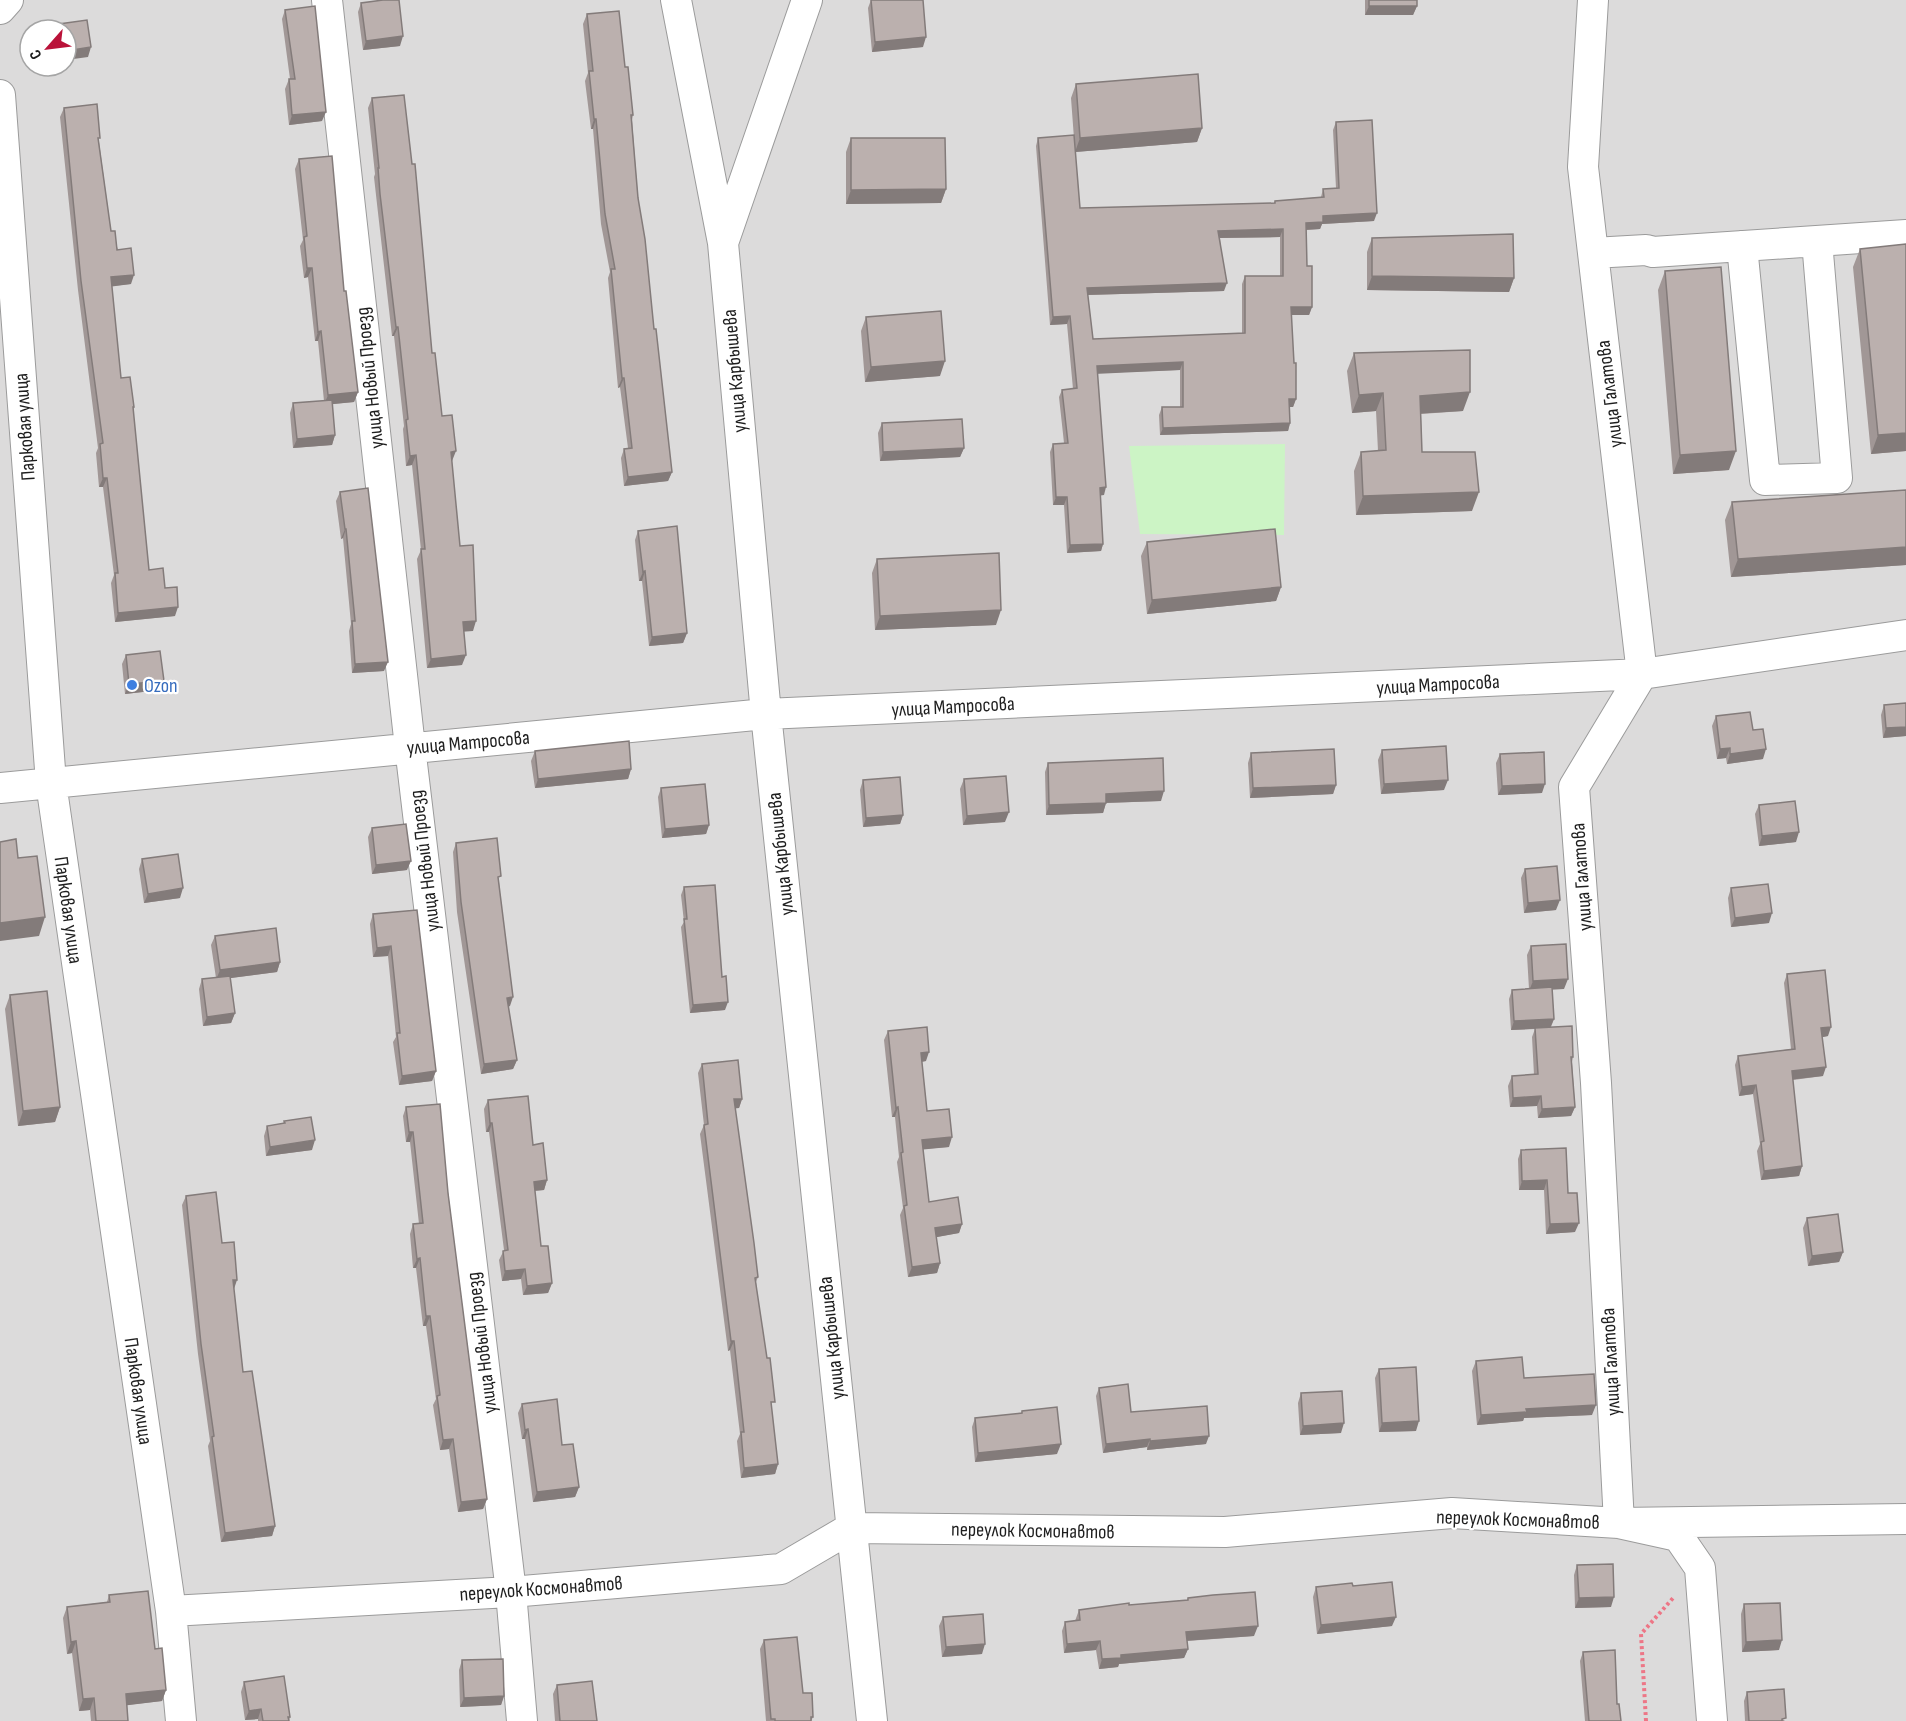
<svg xmlns="http://www.w3.org/2000/svg" width="1906" height="1721" font-family="'Sofia Sans Condensed',sans-serif">
<rect width="100%" height="100%" fill="#eee8e4"/>
<path fill="#dcdbdb" fill-rule="evenodd" d="M0,0h1906v1721h-1906zM30,30h36v36h-36z"/>
<path fill="#ccf4c5" d="M1285,444l-1,91 -144,-1 -11,-88z"/>
<path fill="#dadada" d="M1748,251l64,1 15,222 -56,3z"/>
<g fill="none" stroke-linecap="round" stroke-linejoin="round">
<defs>
<path id="minor" d="M327,0l83,747 101,845 11,129
M676,0l47,243
M807,0l-84,243 43,471 106,1007
M1593,0l-10,167 59,507 -68,113 22,296 23,440 59,13 22,32 12,153
M0,9l8,-9
M0,95l51,688 120,828 10,110
M1742,246l23,234 72,-2 -20,-237
M1593,253l53,-3 7,2 253,-17
M0,788l766,-74 876,-40 264,-39
M171,1611l340,-19 270,-23 70,-41 374,4 227,-19 167,10 287,-4"/>
</defs>
<use href="#minor" stroke="#9b9b9b" stroke-width="32"/>
<path stroke="#ed7686" stroke-width="4" stroke-dasharray="3 3" stroke-linecap="butt" d="M1646,1721l-5,-87 33,-37"/>
<use href="#minor" stroke="#fff" stroke-width="30"/>
</g>
<path fill="#a19796" fill-rule="evenodd" d="M871,0h52v47l-51,5 -4,-44z
M1365,0h52v6l-4,9h-48z
M361,3l39,43 -37,4 -5,-38z
M285,10l37,111 -33,4 -4,-36 4,-10h1l-8,-60z
M587,14l38,53 8,48 -1,5 6,78 34,274 -4,9 -44,5 -3,-28 3,-9 4,-1 -8,-61 -2,1 -10,-110 2,-6 -9,-48 -8,-95h-2l-6,-48 3,-8 -5,-49z
M1076,84l126,44 -5,14 -122,10 -4,-54z
M372,98l60,255 10,63 10,45h-1l9,85 13,85h-10l-1,34 -35,3 -10,-109 4,-9 -9,-85 -6,1 -3,-37 1,-3 -10,-90h-2l-15,-132 -3,-27 1,-3 -7,-66z
M64,108l35,34 12,89 20,53 -19,2 9,92 13,29 -1,3 16,160 16,18 10,28 -60,6 -4,-39 3,-8 -11,-88h-4l-3,-34 2,-5 -20,-158 -18,-173z
M1336,122l38,99 -52,3 -2,5 -14,1 1,36 5,41 -3,8h-18l5,84 -3,8h-3v16l-2,8 -128,4 -1,-20 3,-8h18v-37l-83,3 7,122h-4l3,49 -2,7 -34,2 -3,-48h-11l-3,-53 3,-8 11,-1 -5,-46 3,-7 11,-1 -6,-65 -17,1 -14,-179 2,-8 42,70 194,-5 1,-2 46,-4 2,-8 13,-1 -3,-58zM1280,237v39h-35l-3,8v49l-149,6 -5,-44 136,-4 -4,-53z
M851,138l95,51 -5,14 -95,1v-52z
M299,159l45,132 14,101 -4,10 -22,2 3,31 -3,10 -39,3 -3,-35 3,-10 31,-2 -6,-60h-3l-7,-64 -4,1 -4,-32 3,-6 -8,-71z
M1372,238l142,40 -5,14 -142,-2v-38z
M1906,244v207l-35,3 -18,-187 7,-18z
M1665,271l64,199 -56,4 -15,-184z
M866,317l74,59 -75,6 -4,-51z
M1354,353l109,58 -42,3 1,38 50,59 -116,4 -2,-44 7,-19 17,-1 -2,-40 -24,2 -5,-42z
M882,423l82,25 -4,9 -80,4 -2,-28z
M1906,490v75l-175,12 -6,-57 7,-18z
M340,492l44,179 -32,2 -3,-42 2,-7 -8,-86 -2,1 -5,-38z
M638,531l49,102 -4,10 -34,3 -7,-65h-3l-4,-41z
M1147,542l134,45 -5,14 -129,13 -6,-58z
M877,559l119,66 -121,5 -3,-57z
M126,655l34,35 -35,4 -3,-30z
M1906,703v33l-23,2 -2,-23 3,-10z
M1716,716l37,14 10,29 -36,5 -1,-6 -9,1 -5,-33z
M1382,750l62,40 -63,4 -3,-34z
M535,751l96,18 -3,10 -93,9 -4,-27z
M1251,753l85,32 -3,9 -83,4 -2,-35z
M1500,754l42,39 -44,2 -2,-32z
M1048,763l113,38 -55,2 -3,10 -57,2 -1,-43z
M964,779l41,43 -42,3 -3,-36z
M863,780l40,35 -3,9 -37,3 -3,-37z
M661,788l48,37 -3,9 -44,4 -4,-41z
M1759,805l37,37 -37,4 -4,-32z
M372,828l35,42 -35,4 -4,-37z
M456,843l43,39 11,124 -2,1 9,53 -4,9 -32,5 -24,-162 -4,-60z
M142,859l38,39 -36,5 -5,-34z
M1525,869l31,41 -32,3 -3,-35z
M684,887l38,90 3,33 -35,3 -9,-86 3,-5 -3,-27z
M1731,888l38,35 -38,4 -3,-29z
M417,910l19,161 -4,10 -33,4 -6,-43 3,-5 -8,-81 -15,1 -3,-33 3,-10z
M215,936l65,26 -3,10 -47,6 5,35 -4,10 -28,3 -4,-37 3,-10 14,-1 -5,-33z
M1531,946l33,43h-12l2,30 -3,8 22,30 -1,5 3,45 -4,9 -33,2 -1,-12 -27,1 -2,-21 4,-10 22,-1 -2,-38 3,-8 -24,1 -2,-31 3,-9 17,-1 -2,-34z
M1787,974l41,62 -6,1 1,39 -30,4 9,86 -3,10 -38,4 -4,-29 3,-7 -7,-50 -14,2 -4,-31 3,-9 53,-7 -7,-66z
M10,995l50,112 -5,15 -37,4 -13,-117z
M888,1031l38,30 -4,1 5,49 22,36 -26,2 6,53 33,22 -3,9 -23,4 4,26 -3,10 -29,4 -8,-62 3,-7 -6,-46 2,-5 -4,-40h-3l-8,-77z
M702,1064l40,35 -3,9h-4l23,169 -2,5 22,182 -3,10 -34,4 -4,-37 3,-7 -10,-84 -2,1 -28,-217 4,-9 -6,-52z
M488,1100l45,45 14,35 -3,10 -9,1 6,55 11,37 -4,10 -25,2 -2,-16 -19,2 -3,-21 5,-10 -15,-118h-3l-2,-23z
M406,1107l42,86 39,306 -4,10 -25,3 -9,-63 -9,1 -7,-45 3,-6 -10,-73h-3l-7,-58h-3l-3,-34 3,-10h6l-9,-82h-4l-3,-26z
M284,1121l28,29 -46,6 -2,-20 3,-10 16,-2z
M1521,1150l47,43 7,39 -29,2 -2,-44h-25l-1,-31z
M186,1196l36,47 12,46 9,83 32,154 -3,10 -51,6 -13,-96 2,-5 -12,-87 -16,-149z
M1807,1218l36,34 -4,10 -31,4 -5,-38z
M1476,1361l48,17 68,37 -68,3 -1,3 -46,4 -5,-54z
M1379,1369l37,62 -37,1 -4,-54z
M1099,1388l32,24 75,32 -59,6v-3l-44,6 -7,-57z
M1301,1393l40,40 -41,2 -2,-32z
M522,1404l40,41 17,42 -4,10 -42,5 -8,-63h-3l-4,-26z
M1022,1411l35,43 -82,8 -3,-35 3,-9 46,-4z
M1577,1565l34,42 -36,1 -1,-33z
M1353,1586l39,40 -75,8 -4,-37 3,-10z
M109,1595l46,54 11,41 -4,11 -35,4 1,16h-37l-1,-11 -11,1 -7,-58 -5,1 -4,-36 4,-11 40,-5z
M1188,1598l66,38 -67,5 1,8 -4,9 -65,6 -1,3 -19,2 -3,-19 -32,3 -2,-22 3,-9 10,-1 4,-11 108,-10z
M1744,1604l35,46 -37,2 -1,-38z
M943,1617l39,37 -40,3 -3,-31z
M764,1640l39,53 10,24 -2,4h-45l-6,-72z
M1583,1652l34,52 4,17h-36l-5,-60z
M462,1660l42,36 -3,9 -41,2 -1,-37z
M244,1682l46,35 -1,4h-31v-2l-13,1 -4,-28z
M557,1685l40,36h-42l-2,-27z
M1747,1692l38,29h-40l-1,-20z"/>
<path fill="#837b7a" d="M1369,6h48l-4,9h-48z
M403,36l-3,10 -37,4 3,-9z
M926,37l-3,10 -51,5 3,-10z
M91,47l-3,10 -22,3v-9z
M326,112l-4,9 -33,4 3,-10z
M594,119h2l-3,10h-2z
M1202,128l-5,14 -122,10 5,-14z
M946,189l-5,14 -95,1 5,-14z
M1377,213l-3,8 -52,3 -2,5 -17,1 3,-7 17,-7z
M1283,229l-3,8 -64,1 2,-7z
M307,268h5l-4,9 -4,1z
M134,275l-3,9 -23,3 3,-10z
M1372,276l142,2 -5,14 -142,-2z
M1227,283l-3,8 -139,4 2,-7z
M1291,307h21l-3,8h-21z
M1070,316l-3,8 -17,1 3,-8z
M396,327h2l-4,9h-2z
M321,331l-3,10h-3l3,-9z
M945,361l-5,15 -75,6 6,-15z
M1183,362l-3,8 -86,4 3,-8z
M622,378h2l-4,9 -2,1z
M358,392l-4,10 -30,3 4,-10z
M1470,392l-7,19 -50,3 7,-18z
M1383,393l-7,18 -24,2 7,-18z
M1289,399h7l-3,8h-7z
M1290,423l-2,8 -128,4 3,-7z
M1906,433v18l-35,3 7,-19z
M335,435l-3,10 -39,3 4,-9z
M964,448l-4,9 -80,4 3,-9z
M456,451l-4,10 -5,1 4,-10z
M1736,451l-7,19 -56,4 7,-19z
M416,455l-4,10 -6,1 4,-10z
M672,472l-4,9 -44,5 4,-9z
M103,478h4l-4,9h-4z
M1106,487l-2,8 -7,1 3,-8z
M1479,492l-7,19 -116,4 7,-19z
M1056,497h11l-3,8h-11z
M345,529h1l-3,9 -2,1z
M1103,544l-2,7 -34,2 3,-8z
M1906,547v18l-175,12 7,-18z
M645,571l-3,10h-3l4,-9z
M1281,587l-5,14 -129,13 5,-14z
M178,607l-3,9 -60,6 3,-9z
M1001,610l-5,15 -121,5 5,-14z
M476,621l-3,10 -14,1 4,-10z
M687,633l-4,10 -34,3 3,-9z
M466,655l-4,10 -35,3 4,-9z
M388,662l-4,9 -32,2 3,-9z
M164,681l-4,9 -35,4 4,-10z
M1906,727v9l-23,2 3,-10z
M1730,748l-4,10 -9,1 3,-10z
M1766,749l-3,10 -36,5 3,-10z
M631,769l-3,10 -93,9 3,-9z
M1448,780l-4,10 -63,4 3,-10z
M1545,784l-3,9 -44,2 4,-9z
M1336,785l-3,9 -83,4 3,-10z
M1164,791l-3,10 -59,2 4,-9z
M1106,803l-3,10 -57,2 3,-10z
M1009,812l-4,10 -42,3 4,-9z
M903,815l-3,9 -37,3 3,-9z
M709,825l-3,9 -44,4 3,-9z
M1799,832l-3,10 -37,4 3,-10z
M411,861l-4,9 -35,4 4,-9z
M183,888l-3,10 -36,5 4,-9z
M1560,900l-4,10 -32,3 4,-10z
M1772,913l-3,10 -38,4 4,-9z
M45,917l-6,19 -39,5v-18z
M391,946l-3,10 -15,1 4,-9z
M280,962l-3,10 -61,8 4,-10z
M1568,979l-4,10 -35,2 4,-10z
M513,997l-3,9 -6,1 3,-9z
M728,1002l-3,8 -35,3 3,-8z
M235,1013l-4,10 -28,3 4,-9z
M1554,1019l-4,9 -39,2 3,-9z
M1831,1027l-3,9 -10,2 3,-10z
M929,1052l-3,9 -8,1 3,-9z
M517,1060l-4,9 -32,5 3,-10z
M1826,1067l-3,9 -35,4 4,-9z
M436,1071l-4,10 -33,4 3,-9z
M1756,1085l-3,9 -14,2 3,-9z
M1541,1096l-4,10 -27,1 3,-9z
M734,1099h8l-3,9 -8,1z
M60,1107l-5,15 -37,4 5,-15z
M898,1107l-3,10h-3l4,-9z
M1575,1107l-4,9 -33,2 4,-9z
M490,1123h2l-3,9h-3z
M409,1132h4l-3,10h-4z
M952,1137l-3,10 -31,3 4,-10z
M315,1140l-3,10 -46,6 4,-9z
M1802,1166l-3,10 -38,4 3,-9z
M547,1180l-3,10 -14,1 4,-9z
M1547,1180l-3,10h-25l3,-9z
M1579,1223l-4,9 -29,2 4,-10z
M962,1224l-3,9 -27,5 3,-10z
M1843,1252l-4,10 -31,4 4,-10z
M420,1258l-4,10h-3l4,-9z
M940,1263l-3,10 -29,4 4,-10z
M525,1269l-4,10 -19,2 3,-10z
M233,1280h4l-3,9z
M552,1283l-4,10 -25,2 4,-9z
M426,1316h4l-4,10h-3z
M731,1341h3l-4,9 -2,1z
M1596,1405l-4,10 -68,3 -1,3 -46,4 4,-10 45,-6z
M1419,1421l-3,10 -37,1 3,-9z
M1344,1423l-3,10 -41,2 3,-9z
M528,1429l-3,10h-3l3,-9z
M1209,1436l-3,8 -59,6 3,-9z
M453,1439l-4,10 -9,1 3,-10z
M1150,1439l-3,8 -44,6 3,-9z
M1061,1444l-4,10 -82,8 3,-9z
M778,1464l-3,10 -34,4 3,-10z
M579,1487l-4,10 -42,5 4,-10z
M487,1499l-4,10 -25,3 3,-10z
M275,1526l-3,10 -51,6 4,-9z
M1614,1597l-3,10 -36,1 4,-10z
M1396,1617l-4,9 -75,8 4,-9z
M1258,1626l-4,10 -71,5 3,-9z
M1782,1640l-3,10 -37,2 4,-10z
M76,1641l-4,12 -5,1 4,-12z
M1100,1641l-4,9 -32,3 3,-9z
M985,1644l-3,10 -40,3 4,-10z
M1188,1649l-4,9 -65,6 -1,3 -19,2 3,-10 19,-4z
M166,1690l-4,11 -41,5 5,-12z
M504,1696l-3,9 -41,2 4,-9z
M94,1698l-4,12 -11,1 4,-12z
M261,1709l-3,10 -13,1 4,-9z"/>
<path fill="#bbb0ae" stroke="#837b7a" stroke-width="1.5" fill-rule="evenodd" d="M383,0h16l4,36 -37,5 -5,-38z
M871,0h52l3,37 -51,5z
M1369,0h48v6h-48z
M315,6l11,106 -34,3 -3,-36h6l-10,-69z
M619,11l6,56h3l5,48h-2l7,83 7,41 9,90h2l16,143 -44,5 -4,-28 8,-1 -8,-70h-2l-11,-109h4l-10,-55 -9,-95h-2l-5,-48h4l-6,-57z
M87,20l4,27 -25,4v-21h-13l-1,-5z
M1198,74l4,54 -122,10 -4,-54z
M404,95l8,69h3l17,189h3l7,63 10,-1 4,36 -5,1 9,94 13,-1 3,76 -13,1 3,33 -35,4 -10,-110h4l-9,-94 -6,1 -4,-36 2,-1 -10,-92h-2l-16,-133 -2,-26h1l-7,-70z
M97,104l3,34h-2l13,93h4l2,19 14,-2 3,27 -23,2 10,101 9,-1 4,30h-1l16,163 14,-2 2,20 12,-1 1,20 -60,6 -3,-40h3l-11,-95h-4l-3,-34 3,-1 -22,-162 -17,-173z
M1372,120l5,93 -54,3v6l-17,1 1,43h5v41h-21l3,56h2v36h-7l1,24 -127,5 -1,-21h21v-45l-86,4 9,121 -6,1 3,56 -33,1 -3,-48h-11l-3,-53 15,-1 -6,-53 15,-2 -7,-72 -17,1 -15,-179 36,-3 6,73 195,-5v-2l49,-4 -1,-8 16,-1 -3,-66zM1283,229v47h-38v57l-152,6 -6,-51 140,-5 -9,-52z
M851,138h94l1,51 -95,1z
M332,156l12,135h2l12,101 -30,3 -7,-64 -3,1 -6,-64h-5l-3,-31 3,-1 -8,-77z
M1513,234l1,44 -142,-2v-38z
M1906,244v189l-28,2 -18,-186z
M1721,267l15,184 -56,4 -15,-184z
M941,311l4,50 -74,6 -5,-50z
M1470,350v42l-50,4 2,56h53l4,40 -116,4 -2,-44 25,-2 -3,-57 -24,2 -5,-42z
M332,400l3,35 -38,4 -4,-36z
M962,419l2,29 -81,4 -1,-29z
M368,488l20,174 -33,2 -3,-43h3l-9,-92h-1l-5,-37z
M1906,490v57l-168,12 -6,-57z
M677,526l10,107 -35,4 -7,-66 -2,1 -5,-41z
M1275,529l6,58 -129,13 -5,-58z
M999,553l2,57 -121,6 -3,-57z
M160,651l4,30 -35,3 -3,-29z
M1906,703v24l-20,1 -2,-23z
M1750,712l3,18 10,-1 3,20 -36,5v-6l-10,1 -4,-33z
M629,741l2,28 -93,10 -3,-28z
M1446,746l2,34 -64,4 -2,-34z
M1334,749l2,36 -83,3 -2,-35z
M1544,752l1,32 -43,2 -2,-32z
M1163,758l1,33 -58,3v9l-57,2 -1,-42z
M1006,776l3,36 -42,4 -3,-37z
M900,777l3,38 -37,3 -3,-38z
M705,784l4,41 -44,4 -4,-41z
M1795,801l4,31 -37,4 -3,-31z
M406,824l5,37 -35,4 -4,-37z
M497,838l4,38 -3,1 15,120 -6,1 10,62 -33,4 -23,-162 -5,-59z
M16,839l2,19 19,-2 8,61 -45,6v-81z
M178,854l5,34 -35,6 -6,-35z
M1557,866l3,34 -32,3 -3,-34z
M1768,884l4,29 -37,5 -4,-30z
M715,885l7,92 4,-1 2,26 -35,3 -9,-86h3l-3,-32z
M417,910l19,161 -34,5 -5,-43h3l-9,-87 -14,2 -4,-34z
M276,928l4,34 -60,8 -5,-34z
M1566,944l2,35 -35,2 -2,-35z
M1825,970l6,57 -10,1 5,39 -34,4 10,95 -38,5 -3,-29 3,-1 -8,-56 -14,2 -4,-31 57,-7 -8,-75z
M230,976l5,37 -28,4 -5,-38z
M1552,987l2,32 -40,2 -2,-31z
M47,991l13,116 -37,4 -13,-116z
M1572,1026l1,31h-2l4,50 -33,2 -1,-13 -28,2 -1,-22 26,-2 -3,-46z
M927,1027l2,25 -8,1 6,58 22,-2 3,28 -30,3 7,62 29,-5 4,27 -27,4 5,35 -28,4 -8,-61 3,-1 -6,-52 2,-1 -5,-45 -2,1 -8,-77z
M738,1060l4,39h-8l20,144 4,34 -3,1 12,80h3l5,44h-4l7,62 -34,4 -3,-36h3l-10,-91h-3l-27,-216 4,-1 -6,-60z
M528,1096l5,49 10,-2 4,37 -13,2 7,64h7l4,37 -25,3 -2,-17 -20,2 -2,-20 5,-1 -16,-127h-2l-2,-23z
M440,1104l8,89 39,306 -26,3 -8,-63 -10,1 -6,-44 3,-1 -10,-79h-4l-6,-58 -3,1 -4,-35 10,-1 -10,-91h-4l-3,-25z
M311,1117l4,23 -45,7 -3,-21 18,-3 -1,-2z
M1566,1148l2,45h9l2,30 -29,1 -3,-44 -25,1 -1,-31z
M216,1192l6,51 12,-1 3,38h-4l10,92 9,-1 23,155 -50,7 -13,-96 2,-1 -13,-92 -15,-148z
M1838,1214l5,38 -31,4 -5,-38z
M1522,1357l2,21 70,-4 2,31 -70,4 1,3 -46,3 -5,-54z
M1416,1367l3,54 -37,2 -3,-54z
M1128,1384l3,28 76,-6 2,30 -59,5v-2l-44,5 -7,-56z
M1342,1391l2,32 -41,3 -2,-33z
M557,1399l5,46 11,-1 6,43 -42,5 -9,-63 -3,1 -3,-26z
M1057,1407l4,37 -83,9 -3,-35 47,-5v-2z
M1613,1564l1,33 -35,1 -2,-33z
M1392,1582l4,35 -75,8 -5,-38 36,-4 1,3z
M148,1591l7,58 7,-1 4,42 -40,4 2,27h-32l-2,-23 -11,1 -7,-58 -5,1 -4,-35 43,-5 -1,-7z
M1255,1592l3,34 -72,6 2,17 -67,6v3l-19,1 -2,-18 -33,3 -2,-22 15,-2 -1,-10 50,-7v2l59,-5v-2l25,-3z
M1780,1603l2,37 -36,2 -2,-38z
M983,1614l2,30 -39,3 -3,-30z
M797,1637l6,56h9l1,24h-2v4h-36v-2h-4l-7,-79z
M1615,1650l2,54h2l2,17h-32l-6,-69z
M503,1659l1,37 -40,2 -2,-38z
M284,1676l6,41h-2l1,4h-26l-2,-12 -12,2 -5,-29z
M592,1681l5,40h-37l-3,-36z
M1784,1689l2,29 -4,1v2h-33l-2,-29z"/>
<circle fill="#3f7fe0" stroke="#fff" stroke-width="2" cx="132" cy="685" r="6"/>
<g text-anchor="middle" stroke-width="4.5" stroke-linejoin="round" paint-order="stroke">
<g font-size="20" fill="#1e1e1e" stroke="#fff">
<text transform="translate(734 371) rotate(-95)" y="7">улица Карбышева</text>
<text transform="translate(369 378) rotate(-96)" y="7">улица Новый Проезд</text>
<text transform="translate(1609 394) rotate(-97)" y="7">улица Галатова</text>
<text transform="translate(24 427) rotate(-94)" y="7">Парковая улица</text>
<text transform="translate(1438 684) rotate(-3)" y="7">улица Матросова</text>
<text transform="translate(953 706) rotate(-3)" y="7">улица Матросова</text>
<text transform="translate(468 742) rotate(-5)" y="7">улица Матросова</text>
<text transform="translate(780 854) rotate(-96)" y="7">улица Карбышева</text>
<text transform="translate(424 861) rotate(-97)" y="7">улица Новый Проезд</text>
<text transform="translate(1581 877) rotate(-94)" y="7">улица Галатова</text>
<text transform="translate(69 910) rotate(82)" y="7">Парковая улица</text>
<text transform="translate(831 1338) rotate(-96)" y="7">улица Карбышева</text>
<text transform="translate(481 1343) rotate(-97)" y="7">улица Новый Проезд</text>
<text transform="translate(1610 1362) rotate(-93)" y="7">улица Галатова</text>
<text transform="translate(139 1391) rotate(82)" y="7">Парковая улица</text>
<text transform="translate(1518 1519) rotate(2)" y="7">переулок Космонавтов</text>
<text transform="translate(1033 1530) rotate(1)" y="7">переулок Космонавтов</text>
<text transform="translate(541 1588) rotate(-4)" y="7">переулок Космонавтов</text>
</g>
<g font-size="20" fill="#366cbe" stroke="#fff" text-anchor="start">
<text x="144" y="692">Ozon</text>
</g>
</g>
<g transform="translate(48 48) rotate(242)"><circle r="28" fill="#ffffff" stroke="#a5a5a5" stroke-width="1.5"/>
<path d="M0-4.5L10 22L0 15L-10 22Z" fill="#ba1239"/>
<text y="-9" font-size="16" font-weight="bold" text-anchor="middle" fill="#1e1e1e">С</text>
</g>
</svg>
